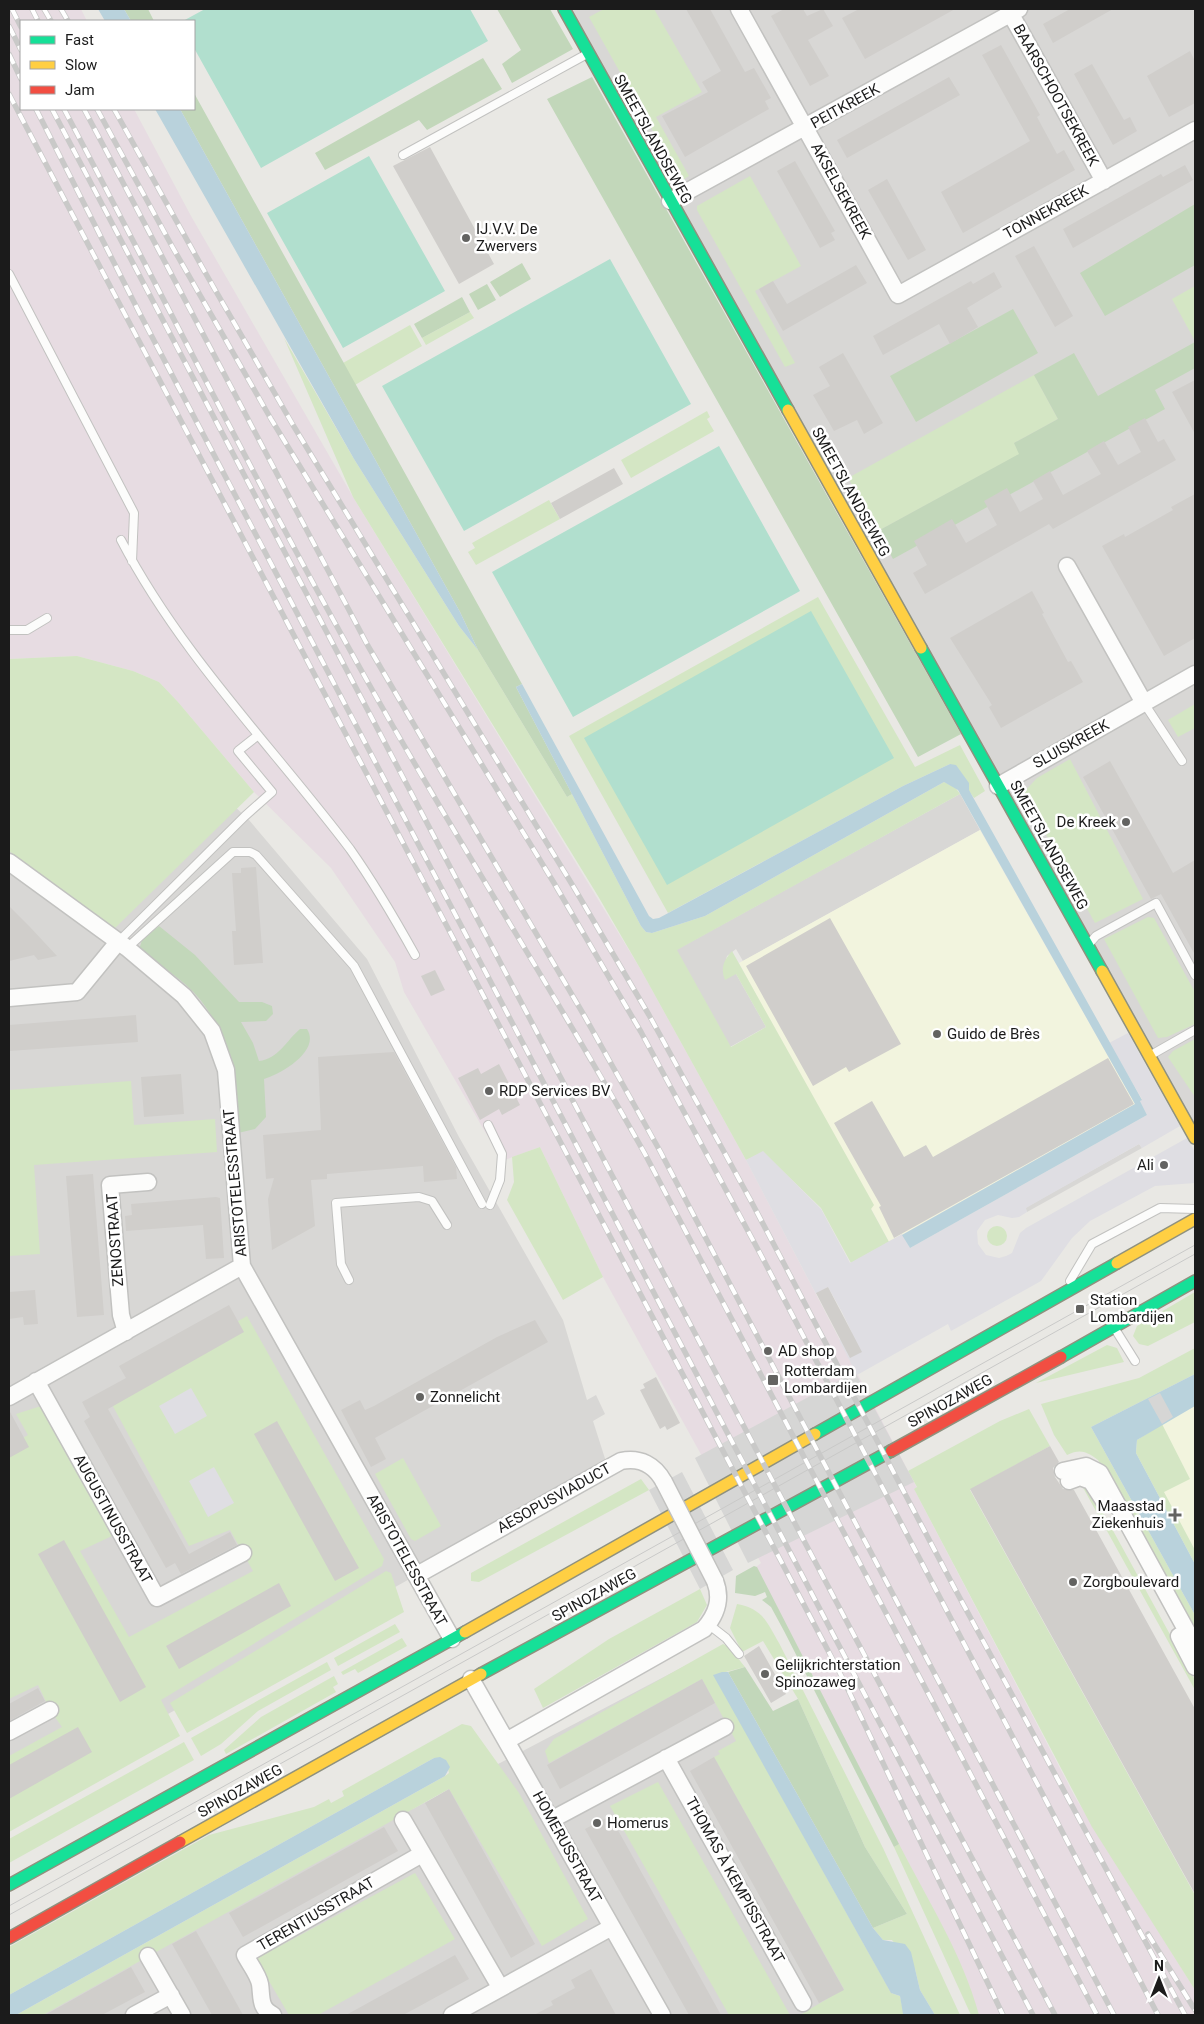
<svg xmlns="http://www.w3.org/2000/svg" width="1204" height="2024" font-family="Roboto,sans-serif">
<rect width="100%" height="100%" fill="#e9e8e4"/>
<path fill="#d8d7d5" d="M564,9h631v1129z
M960,794l20,36 -237,131 -7,-12 -9,7 -4,16 13,2 30,53 -36,20 -54,-97z
M231,803l18,17 118,139 92,178 104,183 24,80 9,-5 9,19 -12,7 15,47 -599,335v-977z
M1139,1144l3,4 -115,64 -2,-4z
M700,1658l204,357h-884z"/>
<path fill="#e7dce2" d="M9,9h72l6,12h-66v88h113l57,107 162,281 288,473 105,190 171,328 -3,1 161,308 120,193v25h-222l-78,-170 -140,-277 6,-5 -158,-286 -63,-130 -38,14 -98,-169 -9,-30 -64,-94 -77,-76 -76,-90 -19,-20 -26,-11 -56,-15 -68,3z"/>
<path fill="#f2f4de" d="M980,830l155,274 -246,138 -150,-279z
M1195,1394v202l-81,-159z"/>
<path fill="#d4e6c4" d="M604,9h50l48,83 -46,25 33,59 -8,5 -92,-164z
M750,176l51,90 -46,25 40,72 -10,4 -88,-157v-4z
M1195,286v55l-23,-42z
M470,312l4,6 -48,27 -4,-7z
M410,325l12,21 -67,39 -12,-22z
M284,338l70,121 105,167 19,24 89,147 5,-3 69,132 5,6 6,1 53,-17 239,-134 11,5 5,7 -283,156 54,97 35,-20 -30,-53 -11,6c-5,-12 -1,-20 7,-29l142,254 -3,4 18,33 -38,21 -30,-55 -58,-56 -17,8 -105,-190 -43,-74 -245,-399z
M1034,375l24,44 -44,24 6,11 -142,77 -30,-53z
M707,411l3,6 -3,2 7,12 -83,47 -10,-18z
M549,500l11,19 -84,46 -8,-13 7,-4 -3,-5z
M818,597l97,170 45,-22 25,46 -11,7 -24,-34 -47,22 -235,127 -99,-177z
M77,656l56,15 26,11 19,20 76,90 -140,137 -105,-78v-192z
M1195,704v24l-17,9 -10,-17z
M1070,759l73,140 -48,24 -72,-130 14,-15z
M1148,917l6,1 41,74v32l-28,13 -9,1 -54,-99z
M1195,1039v58l-27,-40 5,-6z
M131,1081l3,44 81,-6 2,33 -183,13 6,89 -31,2v-166z
M540,1147l63,130 -40,23 -56,-100 7,-18 -2,-25z
M987 1236a10 10 0 1 1 20 0a10 10 0 1 1-20 0Z
M1195,1292v30l-47,24 -9,-2 -6,-8 4,-10z
M247,1316l137,243 -2,7 -221,134 19,36 -171,96v-76l53,-29 -12,-17 -12,-25 -29,14v-253l19,-11 -12,-21 25,-8 71,130 -32,15 49,86 124,-66 -23,-41 -41,16 -80,-147 22,-17z
M1107,1345l10,3 7,14 -88,21z
M1195,1348v26l-104,53 104,188v21l-97,-176c-12,-9 -18,-11 -31,-5l-13,-20 -13,-31 98,-26z
M1029,1409l21,37 -80,44 225,405v95l-103,-163 -178,-338 3,-2 -9,-16 92,-50z
M1162,1424l28,55 -26,13 31,58v14l-59,-111 1,-13z
M403,1458l38,68 -26,15 -4,-2 -36,-65z
M641,1479l8,11 -170,92 -8,-1v-8z
M1081,1484l7,1 107,195v10z
M386,1571l5,2 13,39 -217,121 -17,-30z
M700,1589l7,16 -10,17 -154,86 -9,-19 75,-50z
M737,1604c26,5 30,18 42,39l104,205 77,167h-25l-15,-25 -5,-21 -23,-29h-9l-10,-12 34,-14 -42,-67 -67,-148 -35,-58 -21,11 -12,-24z
M395,1624l5,8 -62,34 -4,-8z
M402,1638l5,8 -49,27 -3,-4 -12,6 -2,-3z
M723,1644l6,3 16,20 -31,8 177,318 9,3 4,19h-104l44,-26 -130,-232 6,-3 -2,-3 18,-10 -34,-62 -153,84 -4,-12 9,-12z
M327,1662l4,8 -73,41 -37,33 -20,12 -10,-18z
M334,1676l4,8 -5,3 3,5 -110,62 -2,-4 37,-33z
M462,1724l9,2 48,67 69,126 -46,27 -93,-157 -406,226h-27l429,-239 4,-3 -3,-13 -12,-2 -425,237v-48l200,-112 105,-28 15,-8 2,4 13,-7 -2,-5z
M184,1742l10,18 -185,103v-24z
M658,1782l132,233h-61l-119,-209z
M899,1844c28,55 64,111 80,171h-8l-77,-168z
M415,1873l40,66 -137,76h-29l-33,-56z"/>
<path fill="#c2d7ba" d="M124,9h24l6,12h-23z
M497,9h53l23,40 -61,34 -10,-19 19,-14z
M483,58l19,31 -75,41 -8,-10 -94,50 -10,-17z
M592,77l369,657 -43,23 -371,-658z
M194,93l328,591 -6,3 56,107 -5,3 -89,-147 -18,-38 -280,-503h14z
M1195,204v61l-90,51 -25,-43z
M522,263l9,16 -31,18 -10,-15z
M487,284l9,16 -18,10 -9,-16z
M462,297l8,15 -48,26 -8,-14z
M1013,309l25,44 -122,69 -26,-46z
M1195,342v26l-40,22 10,19 -272,150 -15,-28 141,-77 -5,-11 44,-24 -24,-44 40,-22 24,43z
M159,926l36,29 44,47h23l10,4 1,8 -7,7 -25,1 12,21 6,18c19,-2 28,-21 41,-32h7c14,22 -26,45 -43,50l2,38 -11,12 -17,4c-8,-55 -7,-109 -53,-149 -14,-12 -31,-23 -46,-34l3,-10z
M754,1566l3,1 142,277 -5,3 -110,-216 -13,-24 -9,-7 5,-3 -2,-5 -10,4 -20,-3 1,-17z
M745,1667l28,44 25,-12 67,148 42,67 -34,14 -145,-256z"/>
<path fill="#b1dfce" d="M205,9h265l18,32 -227,127 -67,-120v-27h-11z
M369,156l76,135 -102,57 -76,-135z
M610,259l81,145 -227,127 -82,-145z
M719,446l81,145 -227,126 -81,-145z
M811,611l83,147 -227,127 -83,-147z"/>
<path fill="#dfdee3" d="M1128,1033l52,93 -38,22 -3,-4 -113,64 1,4 -8,5 -7,1 -14,-3 -13,5 -8,11 1,13 8,11 13,3 7,-2 6,-3 8,-20 6,-5 161,-90 8,14v31l-40,3 -65,35 -18,17 -31,43 -90,50 -3,-7 -91,51 -18,-35 13,-7 -10,-21 -14,-25 -12,7 -70,-134 17,-9 58,58 29,54 52,-29 8,14 237,-133 -7,-14 2,-2 -33,-56z
M191,1388l16,28 -32,18 -16,-28z
M214,1467l20,36 -26,14 -19,-36z"/>
<path fill="#b9d2dc" d="M98,9h26l7,12h-26z
M155,109h25l280,503 18,38 -19,-24 -105,-167z
M522,684l127,232 4,3 6,-1 244,-132 47,-22 6,1 13,18v7l173,310 -2,1 7,14 -237,133 -8,-13 233,-131 -177,-314 -14,-8 -239,134 -53,17 -6,-1 -5,-6 -125,-239z
M1195,1374v32l-58,34 -1,13 59,111v51l-104,-188z
M722,1672h6l145,256 10,12 22,4 6,8 9,38 15,25 -32,-1 -3,-18 -9,-3 -178,-318z
M440,1757l6,3 4,7 -5,9 -429,239h-7v-20l425,-237z"/>
<path fill="#d6d6d5" d="M855,1372l59,110 -166,81 -53,-105z
M1160,1393l13,24 -11,7 -14,-25z
M682,1472l51,98 -33,19 -51,-99z"/>
<path fill="#d0cecb" d="M686,9h24l35,63 9,-4 17,30 -6,3 4,8 -84,48 -23,-41 46,-24 -6,-10 19,-11z
M784,9h19l4,7 16,-7 10,17 -25,14 21,36 -19,10 -39,-70z
M859,9h96l-90,50 -23,-41z
M1070,9h43l-60,34 -10,-19z
M1001,45l39,70 -3,2 20,37 7,-4 11,20 -112,63 -22,-41 89,-51 -48,-86z
M1190,51l5,10v42l-26,14 -22,-41z
M1092,64l32,56 6,-3 7,14 -24,14 -39,-71z
M949,77l11,18 -113,63 -10,-18z
M430,147l64,117 -35,20 -66,-118z
M795,161l40,70 -4,2 4,7 -15,8 -43,-77z
M1185,165l8,15 -120,68 -10,-19 98,-55 2,3z
M887,179l39,71 -18,10 -40,-70z
M1034,246l39,70 -18,11 -40,-71z
M856,265l11,18 -84,48 -24,-42 14,-8 14,23z
M994,272l8,15 -35,21 11,19 -28,17 -11,-20 -56,31 -10,-19 98,-55 2,3z
M843,353l40,70 -19,11 -7,-14 -23,11 -21,-36 17,-9 -11,-19z
M1195,380v54l-23,-42z
M1145,418l13,24 6,-3 12,21 -123,69 -4,-5 -124,70 -12,-21 14,-8 -13,-24 38,-22 14,24 31,-18 -13,-24 23,-13 13,24 23,-13 -10,-18 17,-10 13,24 38,-21 -14,-23 17,-10 14,24 23,-13 -13,-25z
M614,468l9,16 -63,35 -9,-16z
M1195,494v144l-31,18 -62,-110 22,-12 1,3 48,-27 -2,-3z
M1032,591l12,22 -2,1 26,48 3,-1 12,21 -82,46 -12,-21 3,-2 -42,-67z
M1110,761l63,112 22,-13v95l-34,-61 -10,5 -68,-122z
M256,867l7,96 -29,2 -2,-34h4l-4,-58h9v-5z
M9,906l21,21 27,29 -19,4 -4,-5 -25,6z
M830,918l71,126 -52,28 -3,-5 -33,19 -67,-120z
M435,970l10,20 -14,6 -10,-20z
M136,1015l2,27 -129,9v-26z
M394,1052l62,115 1,12 -33,3 -1,-16 -96,8v5l-16,1 4,46 -43,24 -4,-51 6,-21 -8,1 -3,-44 58,-5 -3,-73z
M1108,1058l26,46 -240,134 -15,-31 2,-1 -47,-83 38,-22 32,56 22,-12 7,12z
M499,1064l21,41 -18,10 -3,-6 -19,11 -22,-42 20,-10 3,6z
M181,1074l3,40 -40,3 -3,-40z
M93,1174l11,141 -27,2 -11,-141z
M216,1197l4,1 4,60 -18,1 -3,-34 -77,6 -1,-15 7,-1 -1,-11z
M828,1287l34,65 -12,6 -34,-65z
M35,1290l3,34 -14,1 -1,-8 -14,2v-27z
M229,1305l15,27 -136,77 81,145 41,-22 7,13 -56,29 -6,-11 -9,5 -82,-147 6,-4 -8,-15 44,-24 -7,-12z
M535,1320l13,22 -173,96 11,21 -15,8 -30,-57 19,-10 5,10 9,-4 123,-69z
M656,1377l24,46 -13,7 -2,-4 -5,3 -20,-39 5,-2 -2,-4z
M9,1410l20,37 -20,11z
M277,1421l82,147 -24,13 -81,-147z
M1050,1446l9,16 -6,6 2,9 8,12 11,1 121,219v185l-225,-405z
M64,1540l82,147 -26,15 -82,-148z
M279,1583l12,23 -112,63 -13,-23z
M759,1646l27,48 -15,9 -27,-47z
M702,1679l13,24 -155,86 -13,-24z
M38,1688l7,13 -36,20v-17z
M78,1727l14,25 -83,47v-34z
M714,1757l130,233 -25,13 -129,-232z
M449,1789l86,155 -24,14 -86,-155z
M610,1816l86,154 25,45h-32l-104,-186z
M384,1827l14,24 -155,86 -14,-24z
M196,1931l22,39 25,45h-31l-40,-71z
M455,1955l14,24 -51,28 -15,8h-57z
M131,1967l14,25 -43,23h-57z
M591,1969l25,46h-82l19,-10 -2,-4 24,-13 -4,-8z"/>
<g fill="none" stroke-linecap="round" stroke-linejoin="round">
<defs>
<path id="lane" d="M403,155l184,-101
M9,274l125,239 -2,48
M121,540c60,115 151,206 229,309 24,34 45,70 65,106
M9,630h18l20,-12
M1144,703l38,58
M118,942l127,-126 27,-24 -34,-41 19,-15
M1089,944l7,-8 60,-33 39,72
M127,948l106,-96h17l6,3 98,111 128,238
M1151,1055l44,-25
M488,1125l14,29 -2,26 -10,25
M349,1280l-8,-16 -5,-61 83,-6 13,4 15,24
M1070,1281l22,-37 68,-36 35,1
M1115,1329l20,32
M708,1624l18,14 13,16"/>
<path id="street" d="M739,9l159,286 297,-165
M1008,9l96,172
M670,201l349,-192
M1067,566l77,137
M998,786l197,-112
M9,862l118,86 57,48 28,35 14,39 16,196 210,373
M9,998l68,-6 41,-50
M126,1332l-5,-17 -11,-130 38,-3
M36,1381l121,217 86,-45
M9,1397l233,-131
M1063,1471l23,-5 14,7 95,173
M1069,1481l11,-4 11,4 13,20
M417,1575l204,-114c19,-4 34,4 43,21
M1179,1636l16,31
M471,1679l191,336
M9,1732l41,-22
M508,1740l196,-111c13,-15 18,-30 11,-48
M666,1758l137,245
M403,1820l97,167
M551,1820l174,-93
M148,1956l34,59
M134,2015l37,-20
M273,2015c-14,-7 -11,-18 -13,-31 -2,-10 -11,-21 -15,-29l177,-101
M452,2015l160,-88"/>
<path id="fast" d="M564,9l224,401
M921,648l181,323
M1061,1357l134,-76
M815,1434l302,-171
M481,1674l410,-223
M9,1885l456,-253"/>
<path id="slow" d="M788,410l133,238
M1102,971l93,167
M1117,1263l78,-44
M465,1632l350,-198
M180,1842l301,-168"/>
<path id="jam" d="M891,1451l170,-94
M9,1938l171,-96"/>
</defs>
<use href="#lane" stroke="#c2c2c0" stroke-width="10"/>
<use href="#street" stroke="#c2c2c0" stroke-width="19"/>
<use href="#fast" stroke="#8f917e" stroke-width="14"/>
<use href="#slow" stroke="#8f917e" stroke-width="14"/>
<use href="#jam" stroke="#8f917e" stroke-width="14"/>
<use href="#lane" stroke="#fcfcfb" stroke-width="8"/>
<use href="#street" stroke="#fcfcfb" stroke-width="16"/>
<use href="#fast" stroke="#16e098" stroke-width="11"/>
<use href="#slow" stroke="#ffcf43" stroke-width="11"/>
<use href="#jam" stroke="#f24e42" stroke-width="11"/>
<path stroke="#c9c9c8" stroke-width="1" d="M9,1906l1186,-661
M9,1915l1186,-661"/>
<defs>
<path id="rail" d="M12,9l9,18
M32,9l6,12
M44,9l7,12
M61,9l7,12
M9,26l12,24
M9,54l12,25
M9,94l834,1585 160,336
M36,109l103,203 894,1703
M52,109l750,1428 253,478
M64,109c100,189 196,381 301,568 90,161 190,316 280,477l452,861
M84,109l284,537 217,371 75,134 454,864
M97,109l76,139 98,171 283,464 87,149 121,225 396,758
M114,109l92,165 87,151 280,461 76,129 102,186 204,388 230,426
M1148,1934l47,76"/>
</defs>
<use href="#rail" stroke="#c9c9c8" stroke-width="5.5"/>
<use href="#rail" stroke="#fff" stroke-width="4" stroke-dasharray="11" stroke-linecap="butt"/>
<defs>
<path id="street-bridge" d="M664,1482l51,99"/>
</defs>
<use href="#street-bridge" stroke="#c2c2c0" stroke-width="19" stroke-linecap="butt"/>
<use href="#street-bridge" stroke="#fcfcfb" stroke-width="16"/>
</g>
<g fill="#636361" stroke="#fff" stroke-width="2">
<circle cx="466" cy="238" r="5"/>
<circle cx="1126" cy="822" r="5"/>
<circle cx="937" cy="1034" r="5"/>
<circle cx="489" cy="1091" r="5"/>
<circle cx="1164" cy="1165" r="5"/>
<rect x="1075" y="1304" width="10" height="10" rx="2.5"/>
<circle cx="768" cy="1351" r="5"/>
<rect x="767" y="1374" width="12" height="12" rx="2.5"/>
<circle cx="420" cy="1397" r="5"/>
<path d="M1172.5 1507.5h5v5h5v5h-5v5h-5v-5h-5v-5h5z"/>
<circle cx="1073" cy="1582" r="5"/>
<circle cx="765" cy="1674" r="5"/>
<circle cx="597" cy="1823" r="5"/>
</g>
<g text-anchor="middle" stroke-width="5" stroke-linejoin="round" paint-order="stroke">
<g font-size="15" fill="#1b1b1b" stroke="#fff">
<text transform="translate(1056 95) rotate(61)" y="5">BAARSCHOOTSEKREEK</text>
<text transform="translate(845 106) rotate(-29)" y="5">PEITKREEK</text>
<text transform="translate(653 139) rotate(61)" y="5">SMEETSLANDSEWEG</text>
<text transform="translate(841 191) rotate(61)" y="5">AKSELSEKREEK</text>
<text transform="translate(1046 212) rotate(-29)" y="5">TONNEKREEK</text>
<text transform="translate(851 492) rotate(61)" y="5">SMEETSLANDSEWEG</text>
<text transform="translate(1071 744) rotate(-29)" y="5">SLUISKREEK</text>
<text transform="translate(1049 845) rotate(61)" y="5">SMEETSLANDSEWEG</text>
<text transform="translate(235 1183) rotate(-95)" y="5">ARISTOTELESSTRAAT</text>
<text transform="translate(115 1240) rotate(-94)" y="5">ZENOSTRAAT</text>
<text transform="translate(950 1401) rotate(-29)" y="5">SPINOZAWEG</text>
<text transform="translate(554 1498) rotate(-29)" y="5">AESOPUSVIADUCT</text>
<text transform="translate(113 1519) rotate(61)" y="5">AUGUSTINUSSTRAAT</text>
<text transform="translate(407 1560) rotate(61)" y="5">ARISTOTELESSTRAAT</text>
<text transform="translate(594 1595) rotate(-29)" y="5">SPINOZAWEG</text>
<text transform="translate(240 1791) rotate(-29)" y="5">SPINOZAWEG</text>
<text transform="translate(567 1847) rotate(61)" y="5">HOMERUSSTRAAT</text>
<text transform="translate(735 1880) rotate(61)" y="5">THOMAS À KEMPISSTRAAT</text>
<text transform="translate(316 1914) rotate(-30)" y="5">TERENTIUSSTRAAT</text>
</g>
<g font-size="15" fill="#1b1b1b" stroke="#fff" text-anchor="start">
<text x="476" y="234">IJ.V.V. De<tspan x="476" dy="17">Zwervers</tspan></text>
<text x="1116" y="827" text-anchor="end">De Kreek</text>
<text x="947" y="1039">Guido de Brès</text>
<text x="499" y="1096">RDP Services BV</text>
<text x="1154" y="1170" text-anchor="end">Ali</text>
<text x="1090" y="1305">Station<tspan x="1090" dy="17">Lombardijen</tspan></text>
<text x="778" y="1356">AD shop</text>
<text x="784" y="1376">Rotterdam<tspan x="784" dy="17">Lombardijen</tspan></text>
<text x="430" y="1402">Zonnelicht</text>
<text x="1164" y="1511" text-anchor="end">Maasstad<tspan x="1164" dy="17">Ziekenhuis</tspan></text>
<text x="1083" y="1587">Zorgboulevard</text>
<text x="775" y="1670">Gelijkrichterstation<tspan x="775" dy="17">Spinozaweg</tspan></text>
<text x="607" y="1828">Homerus</text>
</g>
</g>
<rect width="1204" height="2024" fill="none" stroke="#1b1b1b" stroke-width="20"/>
<rect x="20" y="20" width="175" height="90" fill="#ffffff" stroke="#a4a4a4"/>
<rect x="30" y="36" width="25" height="8" fill="#16e098" stroke="#a4a4a4"/>
<text x="65" y="45" font-size="15" fill="#1b1b1b">Fast</text>
<rect x="30" y="61" width="25" height="8" fill="#ffcf43" stroke="#a4a4a4"/>
<text x="65" y="70" font-size="15" fill="#1b1b1b">Slow</text>
<rect x="30" y="86" width="25" height="8" fill="#f24e42" stroke="#a4a4a4"/>
<text x="65" y="95" font-size="15" fill="#1b1b1b">Jam</text>
<g transform="translate(1159 1979)" stroke="#ffffff" stroke-width="4" paint-order="stroke">
<path d="M0-4L9 19L0 12L-9 19Z" fill="#1b1b1b"/>
<text y="-8" font-size="14" font-weight="bold" text-anchor="middle" fill="#1b1b1b">N</text>
</g>
</svg>
